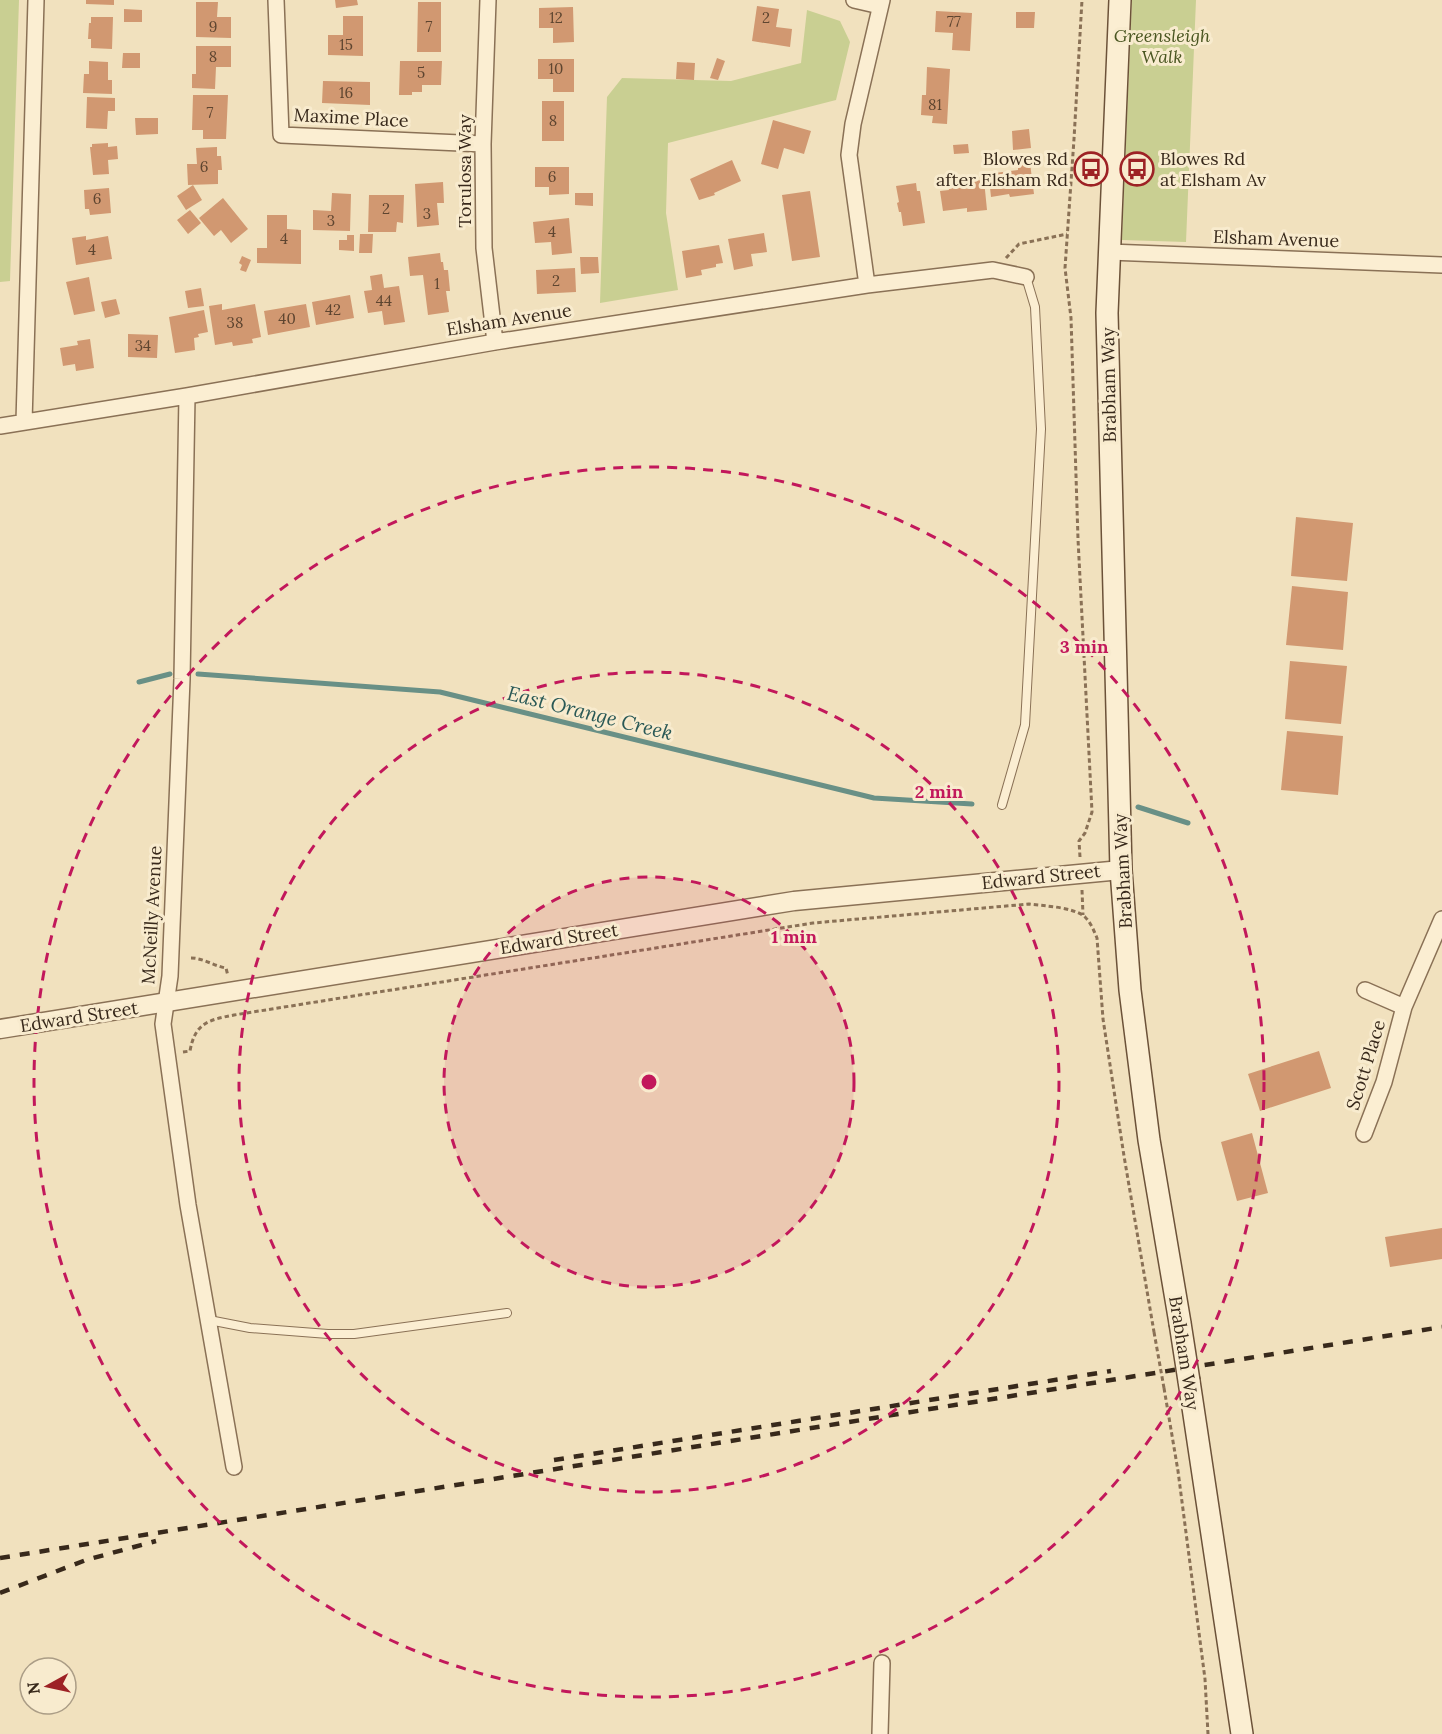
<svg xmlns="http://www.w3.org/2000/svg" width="1442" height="1734" font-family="Lora,serif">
<rect width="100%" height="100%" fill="#f1e1be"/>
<path fill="#c9cf92" d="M0,0h19l-9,281 -10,1z
M1132,0h64l-10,242 -64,-2z
M807,10l33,11 10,21 -14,58 -168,43 -2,70 12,77 -78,13 7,-206 15,-19 109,3 70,-18z"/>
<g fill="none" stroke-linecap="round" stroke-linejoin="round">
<path stroke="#699086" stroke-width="5" d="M198,674l242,18 434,106 98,6
M139,682l31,-8
M1138,807l50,16"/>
</g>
<path fill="#d19871" d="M86,0h28v5l-28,-1z
M335,0h22l1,5 -22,3z
M196,2h22l-1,15h14v21l-35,-1z
M418,2h23v50h-24z
M757,6l22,3 -3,18 16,2 -2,18 -38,-6z
M573,7l1,35 -21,1v-15h-14v-20z
M124,9l18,1v12h-18z
M936,11l36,2 -2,38 -18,-1 1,-17 -18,-1z
M1016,12h19l-1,16h-18z
M343,16h20v40l-35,-1v-20h15z
M91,17h22l-1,32 -21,-1v-9h-3l1,-16h2z
M196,46h35v21h-15l-1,22 -23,-1v-14h4z
M123,53h17v15h-18z
M717,58l8,3 -7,19 -8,-2z
M538,59h36v33h-21v-13h-15z
M89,61l19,1v18h4v14l-29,-1 1,-19h5z
M400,61h42l-1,24h-19v7h-10v3h-13z
M677,62l18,1 -1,17 -18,-1z
M927,67l23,2 -3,55 -15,-1 1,-7 -12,-1 1,-20h4z
M323,81l47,1v23l-48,-2z
M193,95h35l-2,44h-23v-9h-11z
M87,97l28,1v13h-7l-1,18 -21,-1z
M542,101h22v40h-22z
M135,118h23v16l-22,1z
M773,120l38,11 -7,23 -20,-6 -6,21 -17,-5z
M1029,129l2,19 -18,2 -1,-19z
M108,143v4l9,-1 1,13 -10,1 1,14 -16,1 -3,-28h2v-3z
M968,144l1,9 -15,1 -1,-9z
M217,147v9h4l1,14h-4v14l-30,1 -1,-21h10l-1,-16z
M732,160l9,21 -27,12 1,2 -16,5 -9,-21z
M1030,163l4,31 -24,3 -1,-3 -18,3 -2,-19 6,-1v-4l23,-3v-5z
M535,167h34v27l-20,1v-8h-14z
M984,180l3,30 -20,2v-4l-24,3 -3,-20 9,-1 -1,-4 24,-2v-3z
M443,182l1,21h-7l2,22 -22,2 -2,-43z
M916,183l1,8h3l5,32 -22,3 -2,-14h-2l-2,-9 2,-1 -3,-16z
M193,185l9,15 -16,10 -9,-14z
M109,188l2,25 -21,2 -1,-6h-4l-1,-19z
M810,191l10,66 -28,4 -10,-66z
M332,193l19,1 -1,37 -37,-1v-20l18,1z
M575,193h18v13l-18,-1z
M369,195h35l-1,28 -6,-1 -1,10h-28z
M223,198l25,31 -17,14 -10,-13 -7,6 -15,-18z
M190,210l11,13 -13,11 -11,-14z
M267,215h20v14l14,1v34l-44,-1v-15h10z
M569,218l3,35 -20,2 -1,-13 -16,1 -2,-21z
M764,233l3,19 -16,2 2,12 -19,4 -6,-31z
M360,234h13l-1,19h-13z
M347,235h7v16l-15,-1v-10h8z
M86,236v4l22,-4 4,23 -36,6 -4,-27z
M719,245l4,18 -7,1v3l-15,3 1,5 -16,3 -4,-27z
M440,253l1,9h2l1,8h4l2,21h-4l3,21 -21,3 -5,-40 -13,1 -2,-19z
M242,256l9,4 -5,12 -6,-2 2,-5 -3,-2z
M580,257h18l1,16 -18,1z
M575,268l1,24 -39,2 -1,-24z
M382,274l2,14 15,-2 6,36 -21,3 -2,-14 -14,2 -4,-22 8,-1 -2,-14z
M89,277l6,34 -21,4 -8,-33z
M201,288l3,18 -16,2 -3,-17z
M350,295l4,23 -38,7 -4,-23z
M116,299l4,15 -15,4 -4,-16z
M222,304v6l33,-6 6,33 -9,2 1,4 -20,3 -1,-4 -17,3 -6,-39z
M306,304l4,23 -42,8 -4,-24z
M204,310l4,22 -10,2 1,3 -5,1 1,12 -20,3 -6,-36z
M128,334l30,1 -1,23 -29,-1z
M90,339l4,29 -18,3 -1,-7 -12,2 -3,-18 18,-3 -1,-4z
M1296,517l57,6 -6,58 -56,-5z
M1292,586l56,6 -5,58 -57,-5z
M1290,661l57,5 -6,58 -56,-5z
M1287,731l56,5 -5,59 -57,-5z
M1319,1051l12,37 -71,23 -12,-37z
M1252,1133l16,60 -31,8 -16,-59z
M1442,1228v31l-52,8 -5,-30z"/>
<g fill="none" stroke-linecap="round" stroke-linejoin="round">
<defs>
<path id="service" d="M1002,805l23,-80 16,-296 -6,-122 -9,-30
M209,1320l41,8 78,6h26l153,-21"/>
<path id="minor" d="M276,0l5,135 202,9
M488,0l-5,144 1,104 11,94
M854,0l26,6
M1109,252l333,13
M867,285l-18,-130 4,-31 29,-124
M187,396l-5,283 -12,297 -7,48 25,181 46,262
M24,422l12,-422
M0,426l187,-30 308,-54 372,-57 126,-15 33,7
M1365,990l39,17
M1364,1134l20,-52 20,-75 38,-88
M880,1734l2,-71"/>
<path id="tertiary" d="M0,1029l794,-128 327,-31"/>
<path id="secondary" d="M1120,0l-13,313 14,557 9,120 19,150 31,183
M1189,1381l53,353"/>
</defs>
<use href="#service" stroke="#8a7156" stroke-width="10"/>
<use href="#minor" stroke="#8a7156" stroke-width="18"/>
<use href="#tertiary" stroke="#8a7156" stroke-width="21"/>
<use href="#secondary" stroke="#6c5239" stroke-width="24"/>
<path stroke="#8a7156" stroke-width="3" stroke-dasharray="4.5 3" stroke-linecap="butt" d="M1006,258l13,-14 48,-10
M1080,857l-1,-16 6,-8 7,-21 -14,-273 -7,-221 -6,-50 9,-129 8,-139
M1082,890l1,25
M191,958c12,0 23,8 35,10l2,8
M183,1052l7,-1c5,-28 18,-31 44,-36l579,-92 216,-19c15,2 45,3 56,13 6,6 9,14 12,21l6,81 21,137 30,176
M1164,1388l14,83 27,208 3,55"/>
<use href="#service" stroke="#fbeed2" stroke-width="8"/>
<use href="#minor" stroke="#fbeed2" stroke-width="15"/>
<use href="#tertiary" stroke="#fbeed2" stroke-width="18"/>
<use href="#secondary" stroke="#fbeed2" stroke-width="21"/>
<path stroke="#38291b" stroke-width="4.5" stroke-dasharray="10 10" stroke-linecap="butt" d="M554,1460l557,-89
M0,1558l1442,-231
M0,1593l86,-33 70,-19"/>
<defs>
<path id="secondary-bridge" d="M1180,1323l9,58"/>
</defs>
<use href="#secondary-bridge" stroke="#6c5239" stroke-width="24" stroke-linecap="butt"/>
<path stroke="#8a7156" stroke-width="3" stroke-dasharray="4.5 3" stroke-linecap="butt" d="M1154,1332l10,56"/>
<use href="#secondary-bridge" stroke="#fbeed2" stroke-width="21"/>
</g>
<circle cx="649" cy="1082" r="205" fill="#c2185b" fill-opacity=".12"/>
<g fill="none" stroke="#c2185b" stroke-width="3" stroke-dasharray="10 8">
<circle cx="649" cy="1082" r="205"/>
<circle cx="649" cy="1082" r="410"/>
<circle cx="649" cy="1082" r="615"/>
</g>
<defs>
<symbol id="bus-ring" viewBox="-11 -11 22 22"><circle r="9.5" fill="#f8ebce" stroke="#9d2225" stroke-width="1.5"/><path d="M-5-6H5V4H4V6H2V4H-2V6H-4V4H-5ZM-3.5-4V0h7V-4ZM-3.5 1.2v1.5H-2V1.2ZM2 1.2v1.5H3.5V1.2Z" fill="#9d2225"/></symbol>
</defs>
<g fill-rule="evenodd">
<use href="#bus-ring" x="1072" y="150" width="38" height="38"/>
<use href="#bus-ring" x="1118" y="150" width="38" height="38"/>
</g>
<g text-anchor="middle" stroke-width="6" stroke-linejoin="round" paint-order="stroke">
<g font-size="15" fill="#5e4530">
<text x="556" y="23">12</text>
<text x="766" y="23">2</text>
<text x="954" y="27">77</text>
<text x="213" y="32">9</text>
<text x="429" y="32">7</text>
<text x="346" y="50">15</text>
<text x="213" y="62">8</text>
<text x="556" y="74">10</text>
<text x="421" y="78">5</text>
<text x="346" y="98">16</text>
<text x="935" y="110">81</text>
<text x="210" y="118">7</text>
<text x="553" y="126">8</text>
<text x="204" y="172">6</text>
<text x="552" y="182">6</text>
<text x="97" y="204">6</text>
<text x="386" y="214">2</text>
<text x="427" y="219">3</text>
<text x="331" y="226">3</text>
<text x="552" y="237">4</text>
<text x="284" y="244">4</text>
<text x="92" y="255">4</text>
<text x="556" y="286">2</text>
<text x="437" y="289">1</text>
<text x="384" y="306">44</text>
<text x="333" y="315">42</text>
<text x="287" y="324">40</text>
<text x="235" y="328">38</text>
<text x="143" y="351">34</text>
</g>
<g font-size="18" font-style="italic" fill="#4a5621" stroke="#f8ebce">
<text x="1162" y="42">Greensleigh<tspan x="1162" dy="21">Walk</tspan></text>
</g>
<g font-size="18" fill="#38291b" stroke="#f8ebce">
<text transform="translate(351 118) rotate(3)" y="6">Maxime Place</text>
<text transform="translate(465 171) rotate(-90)" y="6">Torulosa Way</text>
<text transform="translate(1276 239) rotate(2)" y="6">Elsham Avenue</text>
<text transform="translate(509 320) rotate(-9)" y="6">Elsham Avenue</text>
<text transform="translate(1109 385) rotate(-91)" y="6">Brabham Way</text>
<text transform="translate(1123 871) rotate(-93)" y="6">Brabham Way</text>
<text transform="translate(1041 877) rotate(-6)" y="6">Edward Street</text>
<text transform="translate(152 915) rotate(-87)" y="6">McNeilly Avenue</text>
<text transform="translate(559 939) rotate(-9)" y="6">Edward Street</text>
<text transform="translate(79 1017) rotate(-9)" y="6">Edward Street</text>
<text transform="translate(1366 1065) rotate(-73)" y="6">Scott Place</text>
<text transform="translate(1184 1353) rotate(81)" y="6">Brabham Way</text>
</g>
<g font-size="18" fill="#38291b" stroke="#f8ebce" text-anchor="end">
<text x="1068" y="165">Blowes Rd<tspan x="1068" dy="21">after Elsham Rd</tspan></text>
<text x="1160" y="165" text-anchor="start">Blowes Rd<tspan x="1160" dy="21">at Elsham Av</tspan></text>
</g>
<g font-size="20" font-style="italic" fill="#2a5956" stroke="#f8ebce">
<text transform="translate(590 713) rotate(14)" y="7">East Orange Creek</text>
</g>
</g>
<circle cx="649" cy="1082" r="9" fill="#c2185b" stroke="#f8ebce" stroke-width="3"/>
<g font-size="18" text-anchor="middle" font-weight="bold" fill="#c2185b" stroke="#f8ebce" stroke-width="6" stroke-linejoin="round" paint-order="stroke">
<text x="1084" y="653">3 min</text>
<text x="939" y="798">2 min</text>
<text x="794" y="943">1 min</text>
</g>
<g transform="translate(48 1686) rotate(262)"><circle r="28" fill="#f8ebce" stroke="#ab9d86" stroke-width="1.5"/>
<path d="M0-4.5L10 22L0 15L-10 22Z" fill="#9d2225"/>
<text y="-9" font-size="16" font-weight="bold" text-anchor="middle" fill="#38291b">N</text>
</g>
</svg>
